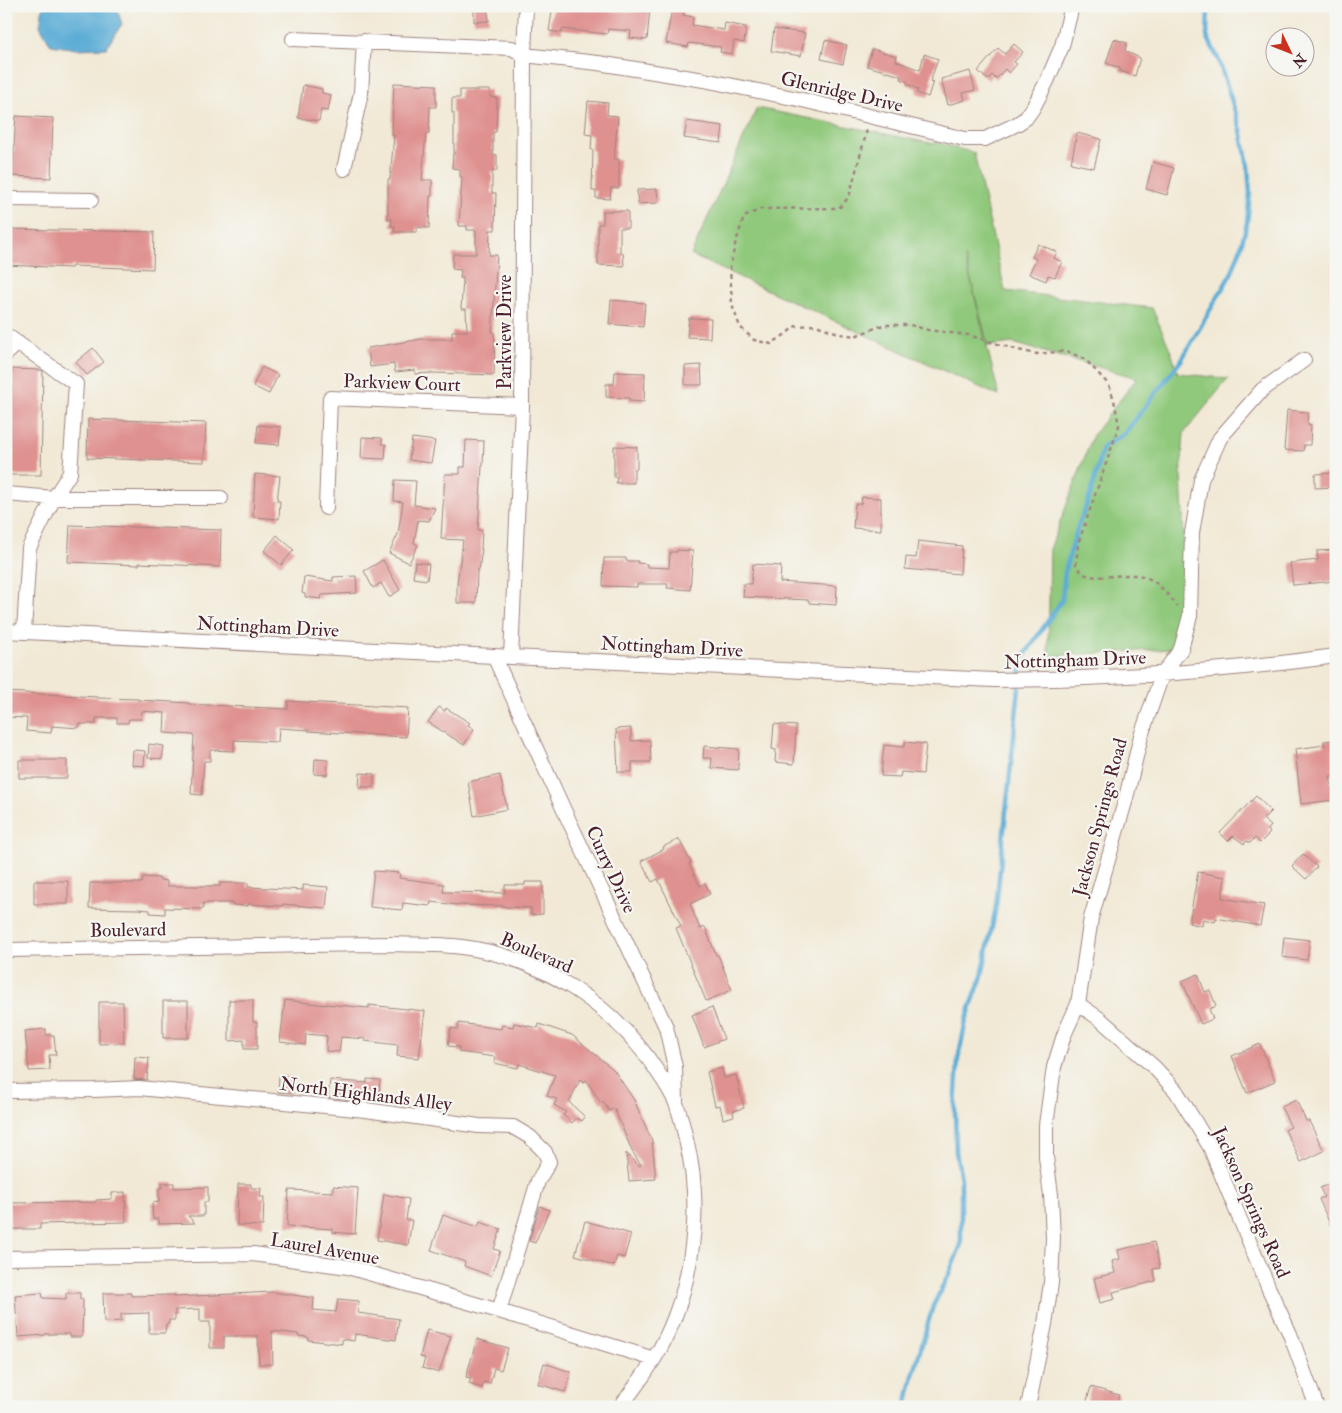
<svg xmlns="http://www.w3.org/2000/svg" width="1342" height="1413" font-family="'IM FELL Double Pica',serif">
<rect width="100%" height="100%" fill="#f6f6f2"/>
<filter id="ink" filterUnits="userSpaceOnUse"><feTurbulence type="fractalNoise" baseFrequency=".02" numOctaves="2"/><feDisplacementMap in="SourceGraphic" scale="10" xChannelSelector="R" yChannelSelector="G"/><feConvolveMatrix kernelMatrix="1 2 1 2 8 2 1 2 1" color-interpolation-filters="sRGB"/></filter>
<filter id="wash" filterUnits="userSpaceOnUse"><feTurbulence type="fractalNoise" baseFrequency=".0096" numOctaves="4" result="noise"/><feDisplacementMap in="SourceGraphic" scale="20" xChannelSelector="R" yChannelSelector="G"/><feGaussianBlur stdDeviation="1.12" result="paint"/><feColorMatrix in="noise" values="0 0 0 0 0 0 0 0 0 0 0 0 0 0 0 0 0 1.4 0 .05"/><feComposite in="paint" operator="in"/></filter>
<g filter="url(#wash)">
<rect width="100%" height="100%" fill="#f1e9d5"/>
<path fill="#90c97c" stroke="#6d7454" d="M757,108l178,36v-2l39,11 31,138 147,17 18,41 8,24 50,6 -44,54 -3,41 8,174 -141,8 2,-107 43,-114 44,-57 -124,-35 -25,3 -23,-89 34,139 -308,-141z"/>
<path fill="#5aacd5" stroke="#526680" d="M43,6h73l6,18 -16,24 -30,1 -25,-4 -11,-19z"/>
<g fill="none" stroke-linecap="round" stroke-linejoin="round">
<path stroke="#5aacd5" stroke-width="4.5" d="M906,1407l6,-28 21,-73 15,-30 13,-31v-66l-5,-27 -1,-44 3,-49 8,-39 16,-44 14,-69 26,-248 40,-59 3,-30 13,-44 12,-30 13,-49 21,-13 58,-75 50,-87 8,-22 7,-27 3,-30 -2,-27 -7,-36 -22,-69 -12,-25 1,-26 2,-4"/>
</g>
<g id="blocks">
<path fill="#df918f" d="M474,6h13l2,15 -15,1z
M553,6h32l21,3v1l27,2 1,-6 16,2 -3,32 -17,-2 1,-7 -23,-2 -1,5 -45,-5v4l-13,-2z
M672,8l12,2 -1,5 10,2 -1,8 32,5 1,-7 21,4 -2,16 -10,-2 -2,13 -12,-2 1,-5 -32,-4 -1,4 -22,-4z
M774,29l31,4 -4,23 -30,-5z
M1114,39l13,4 -2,8 15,7 -5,18 -15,-5v-3l-14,-5z
M825,40l22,5 -4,19 -22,-5z
M1014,44l9,8 -9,10 3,2 -8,9 -4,-4 -9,10 -4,-4 -4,5 -10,-9 20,-23 7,6z
M872,49l25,7 -1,5 24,9 4,-16 14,5 -8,23 3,-1 -5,16 -11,-4 1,-4 -11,-5 1,-2 -7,-3v-3l-34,-10z
M970,71l5,19 -12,3 2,7 -17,5 -7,-26z
M394,83l42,2v22h-6l-1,27h-3l-4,46h10v16h-2l-1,32 -12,-1v5h-23l1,-6h-4l1,-7h-4v-40h2l4,-44h-2z
M303,85l19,4v4l9,2 -3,16 -7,-1 -2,11 -21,-3z
M460,90h30v7l7,1 -1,34h-3v23h4v16h-5v22h4l-1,37h-5l-1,25h8l-5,77h2l1,10 -1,33 -61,-2 -18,1v-4l-20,2 -1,-8 -24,3 -2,-19 54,-9h30v-8h15l-1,-22h-5l2,-31h-3l1,-8 -9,-1 1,-15h23v-24h-9v-4h-8l3,-49 -2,-1v-7l-8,-1 1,-15h1v-40h-2v-15h8z
M588,101l20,2 -1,12 11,1 -4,43h5v29h-8l-1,11 -14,-1v-7h-4l1,-41h-2l1,-15 -7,-1z
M16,116l37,2 -2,60 -39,-2z
M687,121l36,5 -2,17 -37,-5z
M1077,133l24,6 -7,29 -23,-5z
M1153,162l21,6 -7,27 -21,-6z
M657,189l1,14 -20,1 -1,-14z
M603,211h25v17h-8v25h3l1,13 -26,-1v-41h5z
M6,229l148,3 -1,37 -81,-3 -1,2 -65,-3z
M1038,244l19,8 -3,6 8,4 -7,15 -7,-2 -2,6 -17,-7 7,-15 -4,-2z
M611,300l34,3 -2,24 -34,-3z
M689,318l22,1 -1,19 -23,-1z
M93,348l11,14 -17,13 -11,-13z
M701,365l1,20h-17v-19z
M262,367l16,8 -9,19 -16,-8z
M12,369l28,1 3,1 -2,104h-32z
M615,372l30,1 -1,29 -15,-1v-3l-23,-1v-13h8z
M1287,410l21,2 -1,12 4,1 -1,20h-6l-1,6 -19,-1z
M88,419l118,4 -2,39 -117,-4z
M258,425l23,2 -2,18 -23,-2z
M362,437l20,1v6h4l-1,15 -24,-1z
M412,438l23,3 -4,22 -22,-3z
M466,440l18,1 -1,25h-1l-4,64h4l-1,19h1l-3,21 -2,-1 -1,34h-19v-20l6,-43 -22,-1 4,-65h15v-7h5z
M614,446l23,1v22h-3v14h-18l1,-6h-3z
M1336,473v14l-21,1v-14z
M255,474l25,2 -3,25h3l-1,18 -26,-2z
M395,480l21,1 -2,24 21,3 -6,13 -11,-1 -4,23 4,2 -9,18 -20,-10 9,-19 5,-32 -9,-1z
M862,497l19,1v32l-28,-2 2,-24h6z
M70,525l151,5 -1,37 -81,-4v2l-71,-3z
M277,535l17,15 -13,15 -17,-14z
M918,541l44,5 -2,28 -55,-5 1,-12 10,1z
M677,550l16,1 -3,39 -23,-2 1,-4h-31v3l-34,-1 1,-28h22v3h12l-1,2 10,1v3l22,1 1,-16h7z
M1334,550l2,31 -43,4 -3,-22 28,-3 -1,-9z
M383,560l17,30 -11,7 -8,-14 -8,5 -9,-17z
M415,562l14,2 -2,16 -14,-2z
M753,564l28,2 -1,16 57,4 -1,19 -27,-2v-3l-66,-3 1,-13h7z
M356,576l1,17 -35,2 -1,4 -16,-2v-3l-3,-1 2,-16 29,4v-4z
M6,692l91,5v1l41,1v1l51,3v1l99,5v-8l120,7 -2,29 -98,-6 1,-1 -30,-2 -1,14 -44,-2v11l-24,-1v11h-6l-2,34 -11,-1 3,-59 -30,-2 1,-20 -23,-2 -1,8h-12l-1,4h-11v-5h-21v6h-17v4l-27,-2 -1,7 -25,-2 1,-13 -21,-1z
M439,707l6,4 1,-3 24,15 -2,2 6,4 -10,16 -36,-23z
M774,724l22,2 -2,38 -19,-2 1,-12 -4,-1z
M631,728v13l19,-1 1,22h-19v10h-14l-2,-43z
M1336,740v35l-6,1 4,24 -33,4 -6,-55 30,-4 -1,-4z
M905,742l21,2 -3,30 -22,-2 -1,5 -19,-1 3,-31 20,2z
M149,744l15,2 -2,13 -14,-1z
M704,746l35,3 -1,21 -27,-2 1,-10h-9z
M133,750l12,1 -1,15 -12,-1z
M315,759l13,1 -1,15 -13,-1z
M19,760h48v18h-48z
M360,773l14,1v13h-15z
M500,775l7,34 -33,7 -6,-34z
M1256,796l15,15 -8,8 8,7 -3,4 2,3 -10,10 -5,-5 -5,5 -3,-2 -3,3 -11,-8 -5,5 -8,-8z
M679,839l12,24 -2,1 11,22 5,-3 5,11 -20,10 10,25 5,-2 11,28h2l14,35 -26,11 -30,-73 5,-2 -23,-47 -6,3 -11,-21 23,-12 -1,-2z
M1303,854l14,13 -11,12 -14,-13z
M374,871l26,2 -1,5 45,6 -1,8 62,1v-8h20v-3h18v32l-12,1v-7l-26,-1v-1l-47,-1 -27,-3 -1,4 -27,-3 -1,7 -32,-3z
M1198,872l27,5 -3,21 42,7 -4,21 -44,-8 -1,4 -12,-3 -1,7 -13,-3z
M143,877l16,1v2l8,1v5h53v-3h28v4l55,3v-5l25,2 -2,21 -43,-4 -1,2 -34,-2v2l-16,-1v-2h-29v6l-38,-1v6l-15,-1v-3l-12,-1 -49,-1 1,-25h52z
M34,881h34v23h-34z
M1284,937l26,3 -3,20 -25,-3z
M1198,974l7,18 5,-2 6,16 -7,3 4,10 -12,5 -19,-43z
M229,1000h24v22h4v27h-13v-9l-15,1z
M285,1000l41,5v-1l43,4v-3l56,6 -6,47 -22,-2 1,-11 -33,-4 1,-2 -25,-2 -2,15 -13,-1 1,-15 -21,-2 -1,11 -25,-3z
M163,1001h25v37h-25z
M99,1002h24l1,41 -25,1z
M712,1007l12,32 -20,8 -12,-32z
M459,1023l42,6 1,-4 11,2 1,-4 24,5 1,-4 33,11 42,35 20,30 18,41 4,38 -27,2 -3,-28 13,13 2,-1 -9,-14 -18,-43 -5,3 -6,-10 -2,2 -15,-23 -2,3 -4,-3 -11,22 16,15 -3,4 -5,-3 -5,5 -9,-8 3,-3 -12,-7 3,-6 -10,-3 8,-21 -36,-11 -1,4 -24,-5 1,-6 -36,-5v-5l-11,-1 3,-18 7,1z
M46,1029v6h8l2,20h-7l1,15 -21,1 -4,-40z
M1260,1044l15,37 -28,12 -15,-37z
M135,1057l14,1 -2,22 -13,-1z
M722,1068l2,10 12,-3 8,33 -11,3 1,5 -11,3 -3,-14 -5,1 -8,-34z
M279,1076l13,1v16l-14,-1z
M367,1079l13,1 -2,23 -50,-6 2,-17 37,3z
M1296,1100l10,21h3l15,30 -23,11 -16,-32 6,-3 -10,-20z
M162,1183h12v5l34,-1v15h-4v14h-16l7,7 -36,1v-5h-6l-1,-16 7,-1v-14h3z
M1332,1183l4,9v46l-17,-39 5,-2 -4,-9z
M238,1184h13v4h10l-1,9h4l-1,29 -26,-1z
M333,1186l25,2 -3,46 -23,-2v-3l-45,-3 2,-36 44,2z
M125,1192l1,30 -86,2v5h-30l-1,-26 87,-1v-2l16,-1v-6z
M384,1194l25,5 -3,21h6l-4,25 -31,-5z
M540,1206l9,4 -14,33 -6,-2z
M443,1215l35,12 2,-5 21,7 -7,20 6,2 -9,25 -27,-10 1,-4 -34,-12z
M585,1221l46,13 -7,24 -7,-2 -3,10 -39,-11z
M1154,1242l6,26 -7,1 3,12 -43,11 2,7 -15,4 -6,-25 21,-5 -3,-12 8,-2 -2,-9z
M272,1292l42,6 -1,12 23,2 2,-13 21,2 -1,12 41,6 -3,21 -41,-6 -1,7 -12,-2v5l-34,-4v-3l-10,-1v-2l-26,-3 1,33h-14l-1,-28h-34v12h-14v-26h-10v-13l-25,1v10h-6v4h-3l-1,9h-16v-20l-28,1v7l-17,1 -1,-29h28v3l44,-1v2z
M42,1293l1,5 23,1v-6h14v6h3l-1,38h-12v-3h-25v1l-27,2 -3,-42z
M427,1330l24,6 -12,37 -17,-5 3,-10 -5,-1z
M477,1339l31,9 -7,22 -7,-2 -4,16 -6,-2 -2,6 -13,-4 2,-6 -5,-1z
M544,1363l27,9 -6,20 -27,-8z
M1091,1387l28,8 -4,12h-30z"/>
</g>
</g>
<g filter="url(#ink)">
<use href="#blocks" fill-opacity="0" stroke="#9e8480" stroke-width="1"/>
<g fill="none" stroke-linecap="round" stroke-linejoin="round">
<defs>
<path id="minor" d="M293,39l219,9 12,7 74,8 106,17 94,19 167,40h20l32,-15 9,-6 7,-10 14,-27 15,-35 10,-40
M344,169l17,-76 3,-52
M6,199l85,1
M6,335l70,49 -6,89 -16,25 -25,50 -5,84
M6,354l12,-11
M6,494l48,4h167
M326,508l4,-110 192,8
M6,631l488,25 17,1 483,23c115,-1 228,-8 342,-24
M494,656l69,152 103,219 9,40 1,34
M511,657l11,-251 2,-351 2,-49
M6,950c87,-1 173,-3 260,-4 42,-1 85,-2 127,-2 23,1 46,0 69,3 79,10 152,58 195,124 7,10 14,21 19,32 5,13 8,27 11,41 17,69 4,155 -33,215 -10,17 -22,32 -34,48
M1078,1004l22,15 55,49 21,23 19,31 15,25 59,142 21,45 27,73
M6,1091l88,-1 45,-2 227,22 113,16 34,1 17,10 15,15 4,10 -11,19 -39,130
M6,1258l247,-4 95,13 151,44 155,48
M1028,1407l17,-83 6,-41 2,-45 -2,-43 -5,-38v-32l8,-58 10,-32 14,-31 13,-86 34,-116 16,-66 21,-61 19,-26 9,-33 2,-83 9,-53 19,-42 42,-48 42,-30"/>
</defs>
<use href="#minor" stroke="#9e8480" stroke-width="16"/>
<path stroke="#9e8480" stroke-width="2.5" stroke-dasharray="4 4" stroke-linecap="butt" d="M867,130l-18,67 -10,11 -78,1 -17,8 -9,28 -5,22 2,38 8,22 14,13 17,4 12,-8 13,-10 20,-1 25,9 14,2 28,-11h27l18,5 40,5 50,15 19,4 29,-3 19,8 24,26 5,15 5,26 -41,118 -2,21c2,3 5,7 8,9 14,7 41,-2 58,2 14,3 26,19 35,30"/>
<use href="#minor" stroke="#fff" stroke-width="14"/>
</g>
</g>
<g text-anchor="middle" stroke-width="4.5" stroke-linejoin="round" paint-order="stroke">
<g font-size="19" fill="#4a1f2b" stroke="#f6f6f2">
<text transform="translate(842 91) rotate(13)" y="7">Glenridge Drive</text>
<text transform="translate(504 332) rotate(-90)" y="7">Parkview Drive</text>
<text transform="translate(402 382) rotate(2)" y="7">Parkview Court</text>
<text transform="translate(268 626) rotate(3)" y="7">Nottingham Drive</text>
<text transform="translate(672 646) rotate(3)" y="7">Nottingham Drive</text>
<text transform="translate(1075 659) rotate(-2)" y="7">Nottingham Drive</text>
<text transform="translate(1099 817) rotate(-75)" y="7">Jackson Springs Road</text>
<text transform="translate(612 869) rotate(65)" y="7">Curry Drive</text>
<text transform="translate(128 929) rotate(-1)" y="7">Boulevard</text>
<text transform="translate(537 952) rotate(23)" y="7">Boulevard</text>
<text transform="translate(366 1093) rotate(7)" y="7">North Highlands Alley</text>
<text transform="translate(1252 1202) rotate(66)" y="7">Jackson Springs Road</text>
<text transform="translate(325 1248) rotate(10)" y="7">Laurel Avenue</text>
</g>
</g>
<rect width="1342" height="1413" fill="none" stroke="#f6f6f2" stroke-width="25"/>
<g transform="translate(1290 52) rotate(133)"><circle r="24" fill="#f6f6f2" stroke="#b1a0a2"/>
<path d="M0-4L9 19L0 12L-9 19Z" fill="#c8321e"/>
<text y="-8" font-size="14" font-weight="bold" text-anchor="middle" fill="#4a1f2b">N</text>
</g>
</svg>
